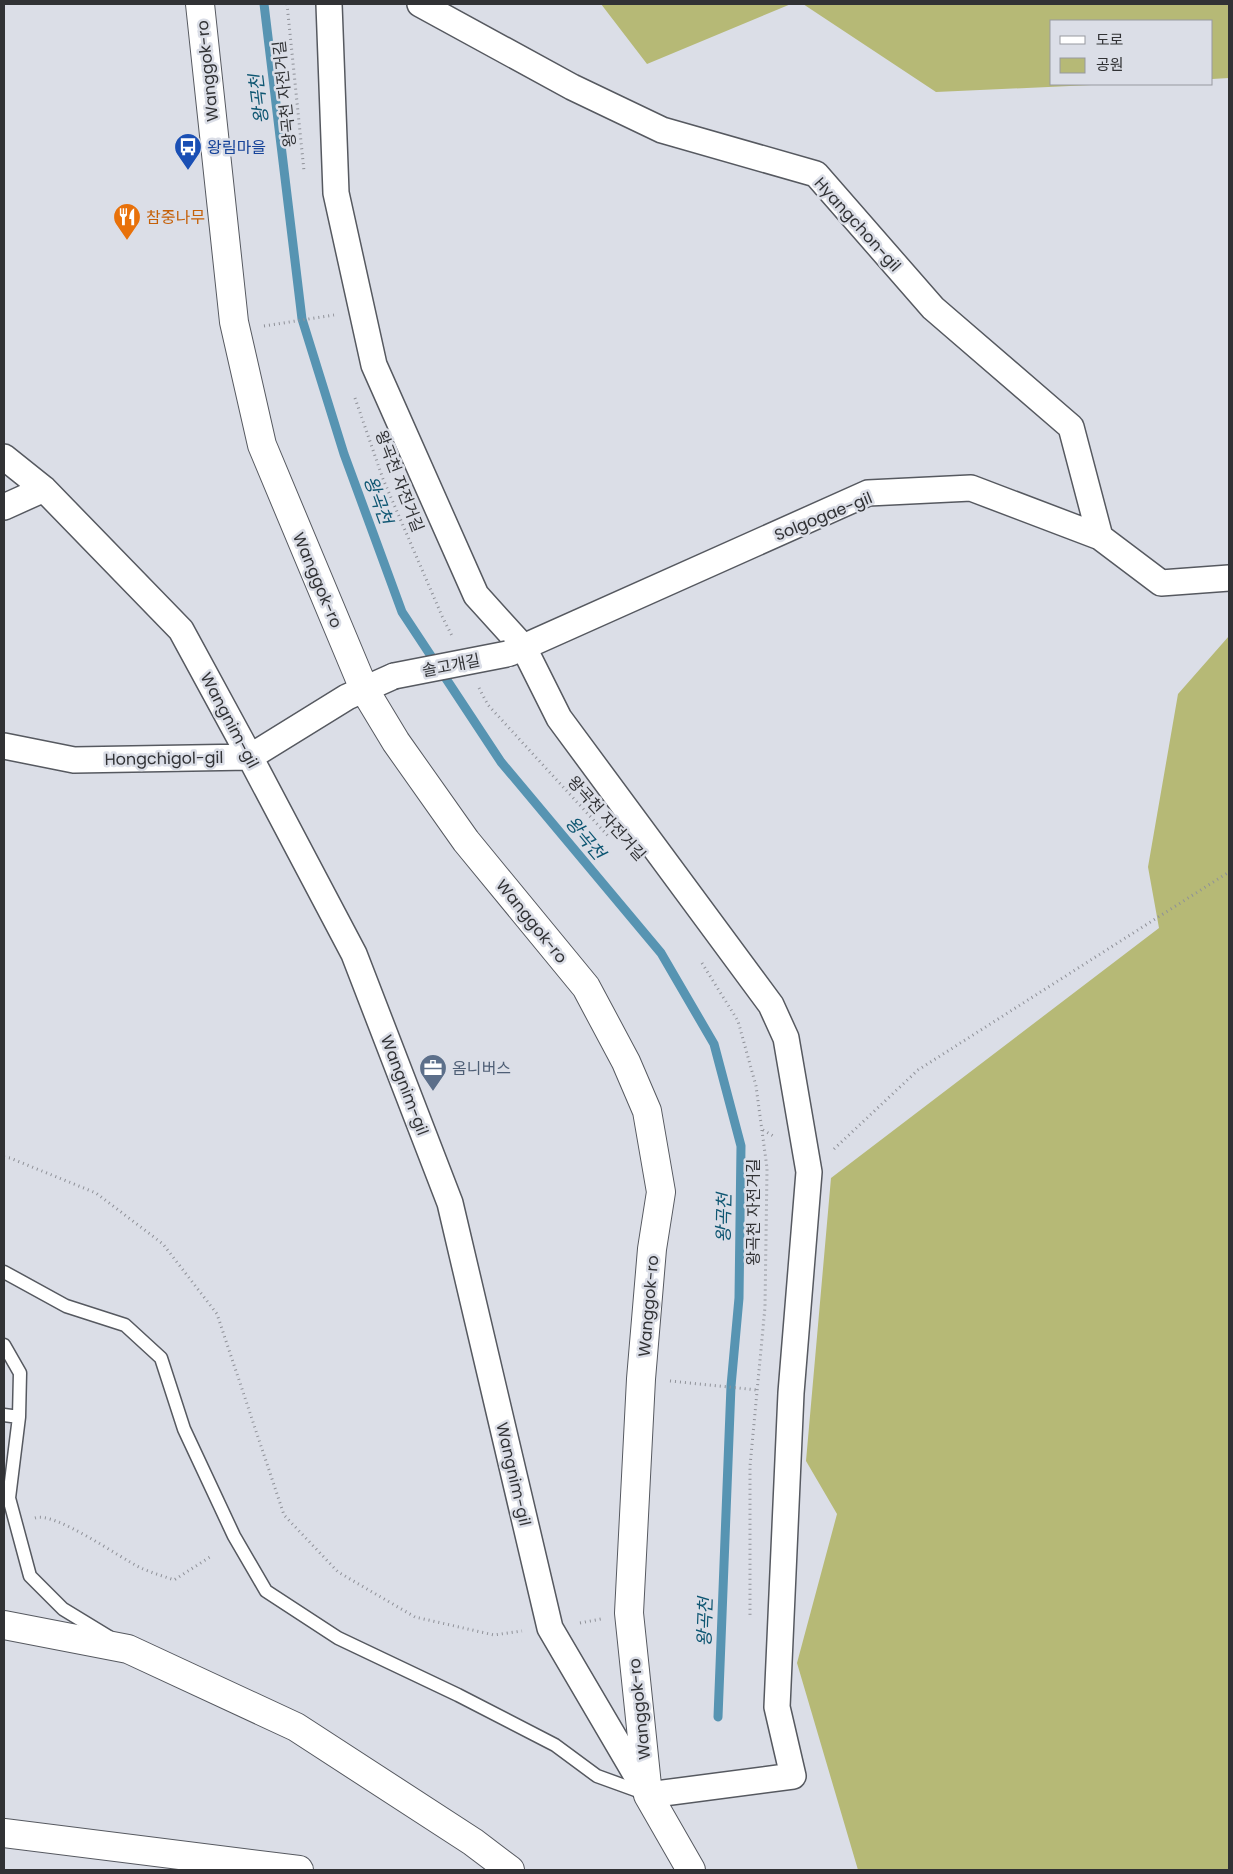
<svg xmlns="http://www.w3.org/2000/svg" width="1233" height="1874" font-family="Poppins,'Noto Sans KR',sans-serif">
<rect width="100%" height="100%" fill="#dbdee7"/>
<path fill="#b6b976" d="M601,4h190l-144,60z
M803,4h426v74l-17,1v-58h-160v63h61l-177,8z
M1229,636v1234h-371l-61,-207 40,-149 -31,-53 25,-283 328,-250 -11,-61 30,-173z"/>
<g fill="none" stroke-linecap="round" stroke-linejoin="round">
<path stroke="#5794b2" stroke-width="9" d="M264,4l38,315 42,135 58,158 99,150 160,191 53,91 27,102 -2,152 -8,88 -13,331"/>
<defs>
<path id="lane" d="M4,1272l62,34 59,19 36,33 23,71 50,107 32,55 72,47 120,57 97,50 42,31 47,17
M4,1345l16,28 -1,44
M4,1415l15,2 -10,81 21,78 33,33 46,28"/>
<path id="street" d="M420,4l152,83 90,43 154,44 117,134 138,119 29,110
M4,457l40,32 137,141 69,127 104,197 96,249 100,425 98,167 145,-19 -16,-69 14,-314 18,-221 -23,-134 -15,-33 -212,-287 -35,-70 -48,-53 -102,-230 -38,-172 -7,-189
M4,507l40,-18
M510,653l358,-160 103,-5 129,49 61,46 68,-5
M4,746l70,14 176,-3 97,-60 47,-21"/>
<path id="secondary" d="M200,4l34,318 28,123 102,244 32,53 70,99 120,146 40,75 21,49 14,81 -9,57 -11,130 -12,234 19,182 43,75"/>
<path id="highway" d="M4,1625l124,24 168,78 177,115 37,28
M4,1833l295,37"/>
</defs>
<use href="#lane" stroke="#565960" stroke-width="15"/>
<use href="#street" stroke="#565960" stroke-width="28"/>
<use href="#secondary" stroke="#565960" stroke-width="30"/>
<use href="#highway" stroke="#565960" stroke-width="30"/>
<path stroke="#8f9198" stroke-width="3" stroke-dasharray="1 4" stroke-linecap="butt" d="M287,4l17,167
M264,326l70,-11
M355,398l28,81 59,137 10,20
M479,688l9,17 121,132
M702,963l36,58 18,65 11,82 -2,139 -15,159v151
M763,1130l12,7
M834,1149l84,-79 311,-198
M4,1157l6,1 86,35 67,51 54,70 67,201 54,57 77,45 79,18 28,-4
M670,1381l88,9
M35,1518c20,-7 85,40 106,50 11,5 22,8 33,12l36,-23
M580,1623l21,-4"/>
<use href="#lane" stroke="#fff" stroke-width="12"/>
<use href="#street" stroke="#fff" stroke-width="25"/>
<use href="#secondary" stroke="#fff" stroke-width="28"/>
<use href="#highway" stroke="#fff" stroke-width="28"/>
<defs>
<path id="street-bridge" d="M394,676l113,-22"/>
</defs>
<use href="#street-bridge" stroke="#565960" stroke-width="28" stroke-linecap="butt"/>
<use href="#street-bridge" stroke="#fff" stroke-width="25"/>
</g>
<defs>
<symbol id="bus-pin" viewBox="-11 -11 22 30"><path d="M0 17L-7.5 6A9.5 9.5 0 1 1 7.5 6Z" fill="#1a4fb4" stroke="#dbdee7"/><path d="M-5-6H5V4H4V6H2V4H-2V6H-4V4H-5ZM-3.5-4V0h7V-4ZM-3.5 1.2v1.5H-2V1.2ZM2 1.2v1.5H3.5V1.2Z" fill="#fff"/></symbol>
<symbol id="restaurant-pin" viewBox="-11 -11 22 30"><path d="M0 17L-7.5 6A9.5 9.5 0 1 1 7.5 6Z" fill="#e8710a" stroke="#dbdee7"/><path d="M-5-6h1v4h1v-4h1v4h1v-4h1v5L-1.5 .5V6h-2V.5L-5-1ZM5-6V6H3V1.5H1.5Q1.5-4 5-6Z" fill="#fff"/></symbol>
<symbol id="office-pin" viewBox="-11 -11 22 30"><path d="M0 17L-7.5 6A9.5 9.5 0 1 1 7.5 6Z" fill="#5c6f8a" stroke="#dbdee7"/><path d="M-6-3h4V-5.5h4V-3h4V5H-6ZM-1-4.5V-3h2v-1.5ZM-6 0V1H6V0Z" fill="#fff"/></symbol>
</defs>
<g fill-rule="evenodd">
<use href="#bus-pin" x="172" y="131" width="32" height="43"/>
<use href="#restaurant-pin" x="111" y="201" width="32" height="43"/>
<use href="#office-pin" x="417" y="1052" width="32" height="43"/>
</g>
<g text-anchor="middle" stroke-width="5" stroke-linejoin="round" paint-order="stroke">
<g font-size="16" fill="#313235" stroke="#dbdee7">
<text transform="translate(207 71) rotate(-96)" y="6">Wanggok-ro</text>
<text transform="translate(284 94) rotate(-96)" y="6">왕곡천 자전거길</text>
<text transform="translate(858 224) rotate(48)" y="6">Hyangchon-gil</text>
<text transform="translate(400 481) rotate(69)" y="6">왕곡천 자전거길</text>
<text transform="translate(823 516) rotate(-22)" y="6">Solgogae-gil</text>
<text transform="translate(318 580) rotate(67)" y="6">Wanggok-ro</text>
<text transform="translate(451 665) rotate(-11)" y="6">솔고개길</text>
<text transform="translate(230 720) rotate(62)" y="6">Wangnim-gil</text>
<text transform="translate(164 758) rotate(-1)" y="6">Hongchigol-gil</text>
<text transform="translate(607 818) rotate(48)" y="6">왕곡천 자전거길</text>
<text transform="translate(532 921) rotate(51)" y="6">Wanggok-ro</text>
<text transform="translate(405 1085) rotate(69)" y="6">Wangnim-gil</text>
<text transform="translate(753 1212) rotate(-90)" y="6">왕곡천 자전거길</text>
<text transform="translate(648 1306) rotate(-85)" y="6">Wanggok-ro</text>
<text transform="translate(514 1474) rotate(77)" y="6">Wangnim-gil</text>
<text transform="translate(639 1709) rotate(-96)" y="6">Wanggok-ro</text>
</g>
<g font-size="16" fill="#164399" stroke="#dbdee7" text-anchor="start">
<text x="207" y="153">왕림마을</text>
</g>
<g font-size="16" fill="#c56008" stroke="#dbdee7" text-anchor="start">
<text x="146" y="223">참중나무</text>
</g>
<g font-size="16" fill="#4e5e75" stroke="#dbdee7" text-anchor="start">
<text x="452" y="1074">옴니버스</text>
</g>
<g font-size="18" font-style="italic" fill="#0e5672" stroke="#dbdee7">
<text transform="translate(259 99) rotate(-97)" y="6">왕곡천</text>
<text transform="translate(378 500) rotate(70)" y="6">왕곡천</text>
<text transform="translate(585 838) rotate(50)" y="6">왕곡천</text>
<text transform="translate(724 1218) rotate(-89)" y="6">왕곡천</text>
<text transform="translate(705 1622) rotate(-88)" y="6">왕곡천</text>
</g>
</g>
<rect width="1233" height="1874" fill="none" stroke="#313235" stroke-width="10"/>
<rect x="1050" y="20" width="162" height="65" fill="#dbdee7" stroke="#9799a0"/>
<rect x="1060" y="36" width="25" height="8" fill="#ffffff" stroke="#9799a0"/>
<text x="1096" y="45" font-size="15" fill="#313235">도로</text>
<rect x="1060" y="58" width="25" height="15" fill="#b6b976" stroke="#9799a0"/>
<text x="1096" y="70" font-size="15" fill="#313235">공원</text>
</svg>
